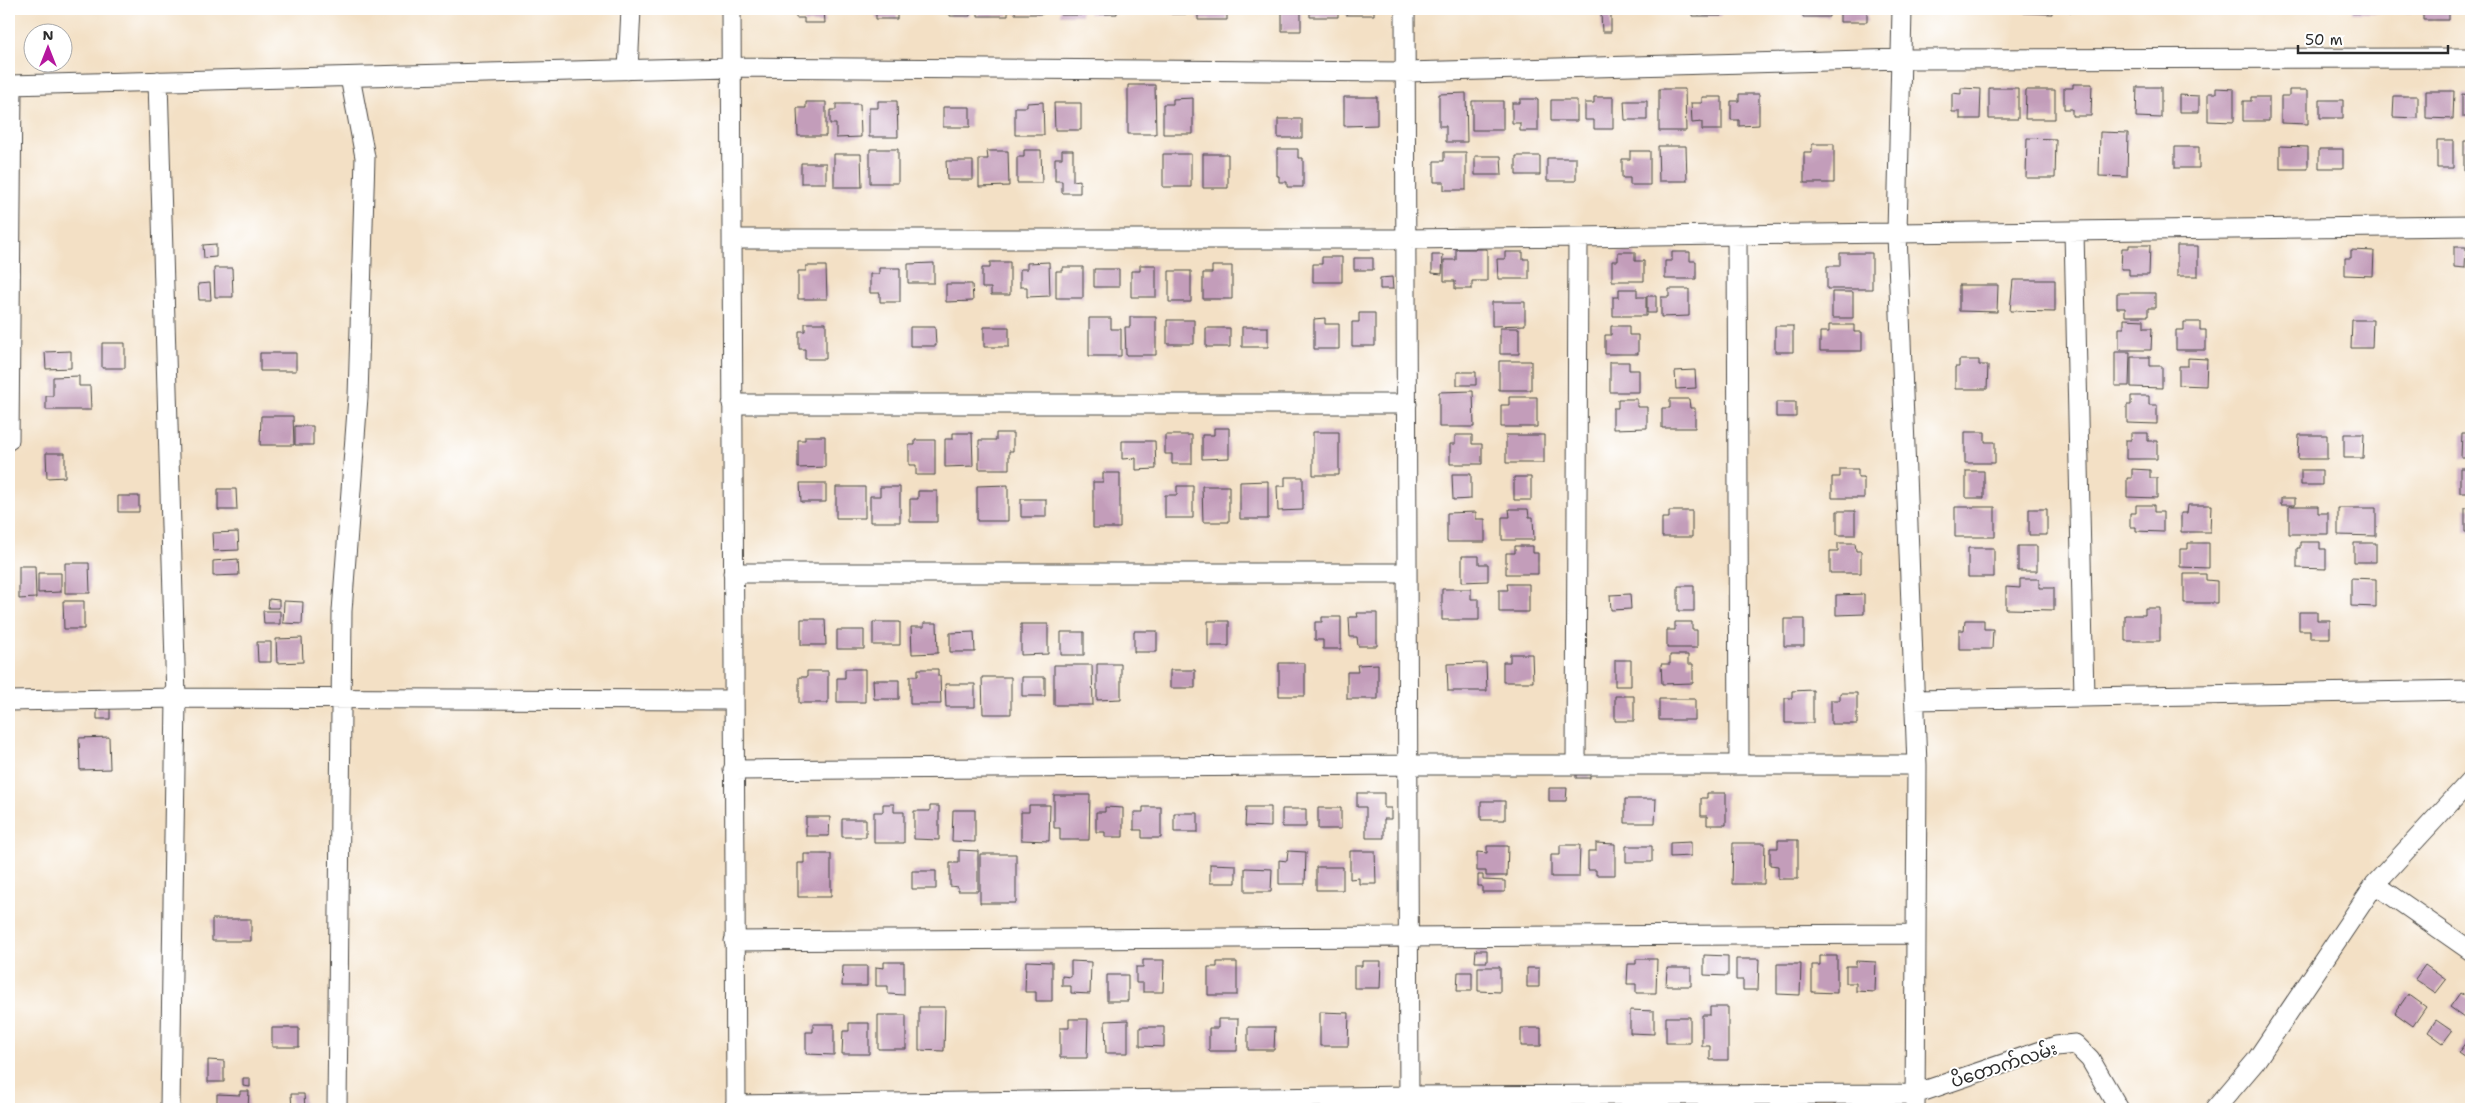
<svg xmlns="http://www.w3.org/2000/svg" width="2480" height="1118" font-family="'Shantell Sans','Noto Sans Myanmar',sans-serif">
<rect width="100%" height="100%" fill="#fff"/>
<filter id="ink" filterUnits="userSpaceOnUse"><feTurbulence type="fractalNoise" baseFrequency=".02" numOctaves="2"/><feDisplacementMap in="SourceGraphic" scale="10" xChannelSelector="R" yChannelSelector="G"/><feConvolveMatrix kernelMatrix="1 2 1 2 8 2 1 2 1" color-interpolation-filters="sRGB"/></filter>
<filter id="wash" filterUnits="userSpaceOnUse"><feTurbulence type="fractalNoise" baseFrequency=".0096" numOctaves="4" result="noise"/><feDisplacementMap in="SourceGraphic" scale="20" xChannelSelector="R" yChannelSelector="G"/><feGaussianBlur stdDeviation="1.12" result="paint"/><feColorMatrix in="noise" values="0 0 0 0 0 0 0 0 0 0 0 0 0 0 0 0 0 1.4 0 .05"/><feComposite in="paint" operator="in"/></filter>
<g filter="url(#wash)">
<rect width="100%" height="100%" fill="#f3e0c5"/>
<g id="blocks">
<path fill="#c39dba" d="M796,9h28l1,14h-21v-5h-8z
M868,9h29v10h-21v-6h-8z
M950,9h20v7h-20z
M978,9h30v7h-30z
M1015,9h28v5h-28z
M1060,9h21v6h-21z
M1089,9h28v5h-28z
M1171,9h20v5h-20z
M1198,9h29v11h-29z
M1282,9h19v22h-19z
M1310,9h28v8h-28z
M1346,9h28v6h-28z
M1473,9h29v2h-29z
M1583,9h28v23h-9l-1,-19h-18z
M1621,9h27v3h-27z
M1692,9h29v7h-29z
M1803,9h26v8h-26z
M1840,9h27v13h-27z
M2025,9h27v5l-28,-1z
M2070,9h17v3h-17z
M2278,9h28v3h-28z
M2352,9h27v4h-27z
M2389,9h22v4h-22z
M2423,9h26v11h-26z
M2073,84h19l-1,32h-19v-7h-8v-21h9z
M1128,85h27l1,49h-28z
M2137,87h24v31l-25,-1z
M1961,88l20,1 -1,30h-20v-7h-8v-19l9,1z
M1989,88h29v31h-29z
M2216,88l18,1v33l-26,-1v-28h8z
M1659,89h26l1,42h-27z
M2026,90h29v29h-30z
M2289,90h19v34l-27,-1v-27h8z
M2426,91h28l-1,28 -27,-1z
M1466,93l1,49h-21v-16h-7v-32z
M1739,94h20v31l-20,1v-6h-8v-19h8z
M2462,94l9,1v22h-9z
M2179,95l20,1v16h-20z
M2394,96h24v22l-25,-1z
M1344,97h33v28l-33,1z
M1594,97h19v32h-19v-9h-9v-17h9z
M1702,97h20v33h-20v-8l-10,1 -1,-20h11z
M2251,97h18v24h-26v-20h8z
M1193,98v36h-30v-30h10v-5z
M1520,99h18v32h-18v-8h-8v-20h8z
M1551,100h26v21h-26z
M2320,100h23v18h-23z
M878,101h19l1,36h-29v-29h9z
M1472,101h31v29h-31z
M1624,101h23v19h-22z
M806,102h20v34h-28l-1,-28h9z
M1043,102l1,33h-29v-28h12v-4z
M1054,103h27v27h-26z
M836,104h24l1,33 -25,1v-14h-6v-14h6z
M943,107h27v20h-27z
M1278,119h24v19h-24z
M2100,132l28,1 -1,44 -28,-1z
M2027,138l29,1 -1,39h-29z
M2437,140h16v28h-16z
M2464,141h7v29h-7z
M1812,144h22v39h-30v-31h8z
M1658,146h28l1,35h-28z
M2280,146l28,1v22h-28z
M2175,147h24v21h-24z
M870,149h28v34h-28z
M1277,149h21v9h5v29h-16v-5h-8v-6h-2z
M2319,149h24v19h-24z
M1024,150h17l1,33h-25v-26h7z
M1062,150h11v31l7,-1v13h-18v-12h-7v-23h7z
M987,151h21l1,35 -30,1v-28h9z
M1630,151h20v34h-20v-7h-8v-19h8z
M1444,152h22v38h-22v-8h-10v-21h10z
M834,154h27l1,33h-28z
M1163,154h28v33h-28z
M1203,154h25v34h-25z
M1475,156h26l1,19h-27z
M1516,156h24v19h-24z
M1547,158h29v23h-29z
M946,161h27v19h-26z
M801,163h25v20h-25z
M216,244v13l-12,1 -1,-13z
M2129,245h21l-1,30h-20v-6h-8l1,-21h7z
M2177,246h21v30h-21z
M2454,247h12l-1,21 -11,-1z
M1456,249h31v32h-15v8h-17v-8h-11v-21h12z
M2351,250l23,1 -1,25 -28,-1v-17h6z
M1505,252h18v7h6v20h-31l-1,-20h8z
M1618,252h17v9h9v20h-32v-20h6z
M1672,252h18v9h6v18h-31v-18h7z
M1840,253h32v36h-45v-23h13z
M1432,255h11l-1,19 -10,-1z
M1322,257h20v25h-29v-18h9z
M1354,258h19v12h-19z
M990,262h20v33h-19v-7h-9v-20h8z
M1049,262l1,34 -23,1v-10h-7v-18h7v-6z
M934,263v20h-26v-19z
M1140,265h16v32h-25v-26h9z
M806,266h20l1,33h-29v-28h8z
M1212,266h20v33h-29v-26h9z
M1063,267h20v31h-27v-27h7z
M214,268h18l1,29h-18z
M879,268h21v34h-20v-9h-10v-19h9z
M1094,269h25v18h-25z
M1169,271h22v31h-22z
M1392,277l1,12h-13v-11z
M2013,280h42v32l-45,-1z
M210,283l1,17h-12l-1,-16z
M946,284h26l1,17 -27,1z
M1959,285h39l-1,27 -38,-1z
M1619,289h18v8h9v19h-33v-19h6z
M1669,289h20v27l-28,1v-20h8z
M1832,292h21v26h-21z
M2117,293h38v15h-7v8h-23v-8h-8z
M1647,296h9v17h-9z
M1492,302h33v23l-33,1z
M1359,313h16v33h-23v-24h7z
M1130,317h26v38h-30l-1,-28h5z
M1089,318h22v11h10v27h-32z
M1325,318v6h14v25h-25v-30z
M2124,319l20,1v8h8l-1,22h-32v-22h5z
M1167,320h27v24h-27z
M2352,320h21l-1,28h-21z
M2184,322h16v8h6v20h-30v-20h8z
M805,323h21v36h-21v-10h-6v-18h6z
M1829,325h25v7h8v19h-42v-19h9z
M1611,326h18v9h9v19h-33v-19h6z
M1775,326h18v26h-18z
M910,327h25l1,19h-26z
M984,327h25v20h-25z
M1242,327h26v20h-26z
M1206,328h24v19h-24z
M1500,328h19v26h-19z
M102,343h23v25h-23z
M71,351v17l-25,1 -1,-17z
M2115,352h15l-1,34h-14z
M260,353h36v18h-36z
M2131,357h19v9h12v22l-31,-1z
M2188,358l19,1 -1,27 -27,-1v-19h9z
M1959,360h20v5h9l-1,24h-32v-22h4z
M1499,361h32v29h-32z
M1610,362h19v8h10v22h-29z
M1695,370l1,18 -20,1 -1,-18z
M1457,372h19v13h-19z
M79,376v10h11l1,24h-45v-14h7v-19z
M1473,391l1,36h-35v-35z
M2131,396h18v9h8v19l-30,-1v-18h4z
M1509,397h28v30h-36v-22h8z
M1618,399h19v8h10v21l-34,1v-21h5z
M1670,399h19l1,9h5v20h-33v-20h8z
M1776,402h20v15h-20z
M261,416h32l1,29h-34z
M295,426h18v19h-18z
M1214,428h15v30l-27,1v-24h12z
M1313,432h26v43h-26z
M1965,432h20v10h10v21h-30z
M953,433h19l1,33 -28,1v-28h8z
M996,433h17v18h-4v18h-30v-29h17z
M2131,433h17v8h9v18h-31v-19h5z
M2462,433h9v25h-10z
M2344,434h20l-1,24h-19z
M1165,435h27v29h-20v-10h-7z
M1455,435h17v9h10v20h-32v-20h5z
M1506,435h38v28h-38z
M2299,435h28v24h-29z
M805,436h20v31l-27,1v-28h7z
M915,440h20v35h-19v-10h-7v-20h6z
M1122,441h33l1,28 -20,1v-12l-14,1z
M46,453h19v24l-18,1z
M2460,468h11v25h-11z
M1840,469h18v8h6v21h-32v-21h8z
M2132,469l18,1v8h7v20l-30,-1v-19h5z
M2301,470h21v15h-21z
M1966,471h18v27h-18z
M1103,473h17v55h-27v-46h10z
M1452,474h19v25l-18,1z
M1285,477h18v33l-25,1 -1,-25h8z
M1514,477h17v23h-17z
M1268,481v38h-28v-37z
M800,483h26v19h-25z
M1008,485v36h-31v-35z
M1177,486h16v32h-28v-23h12z
M1202,486h27v36h-26z
M836,487h29v31h-29z
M880,487h20v35h-30v-26h10z
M218,489h18l1,21h-19z
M918,491h19v31h-27v-23h8z
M118,496h21v16h-21z
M2281,498h14v7h-14z
M1021,499h25v18h-25z
M2136,505h18v7h9v20l-27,-1v-4h-6v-14h6z
M2188,505h23l-1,27h-29v-19h6z
M2289,506h29v7h10v21h-39z
M1955,507h40v30h-40z
M2338,508h38v28l-38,-1z
M2465,508h6v24h-6z
M1509,509h19l1,8h4l1,23h-32v-23h8z
M2029,509h18v26h-18z
M1669,511h23v26h-30v-19h7z
M1837,511h18v24h-18z
M1476,512v7h9v23h-38v-29z
M238,532l1,18 -26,1 -1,-18z
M2300,542h20v7h6v20l-29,-1v-20h3z
M1838,543h17l1,8h5v22h-31v-22h8z
M2188,543h21v25l-29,-1v-18h8z
M2354,543h22v19h-22z
M1515,546h18v7h5v21h-32v-21h9z
M2018,546h19v25h-19z
M1968,548h26v29h-26z
M1462,556h17v8h9v17l-26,1z
M238,559l1,16 -26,1v-15z
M65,563h24l1,30h-25z
M19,566h16l1,32 -17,1z
M38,573h23v19l-23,1z
M2184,574h22v6l11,1v22h-33z
M2351,578l25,1v28l-25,-1z
M2020,579h19v9h15v22l-48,-1v-22l14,1z
M1507,584h22v28h-30v-22h9z
M1678,586h16v25h-16z
M1442,589h29v10h8v21h-37z
M1630,594l1,15 -20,1 -1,-15z
M1864,594v20l-28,1v-20z
M269,599l10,1v8h-11z
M63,601h21v28h-20z
M284,601l19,1 -1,22 -19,-1z
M2145,608h15v33h-35v-26h20z
M263,611h17v13h-16z
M2299,612h18v8h13v18h-20v-8h-11z
M1357,613h20v33h-19l-1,-9h-7l-1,-20h9z
M1322,617h19v32h-18v-9h-8v-18h7z
M801,619h24l1,26h-25z
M1784,619h20v27h-20z
M1965,620h19v9h9l-1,20h-33v-19h5z
M1208,621h21v25h-21z
M873,622h27v23h-27z
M1675,622h17v8h5v18h-30v-18h8z
M924,623h13l1,30 -26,1 -1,-27h13z
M1021,624h27v30l-27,1z
M837,630h27v19h-27z
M1134,631h23v21h-23z
M974,632l1,20h-25v-19z
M1061,632h23v23h-23z
M302,638l1,24 -26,1 -1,-24z
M257,642h14v20h-13z
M1510,654h22l1,28h-30v-20h7z
M1670,655h18v9h5v19l-31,1 -1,-20h9z
M1615,660h16v26h-16z
M1279,663h26v33h-26z
M1486,663l1,28h-39l-1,-27z
M1097,664h24v35l-24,1z
M1378,664v35h-31v-27h11l-1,-7z
M1054,665h38l1,40h-39z
M845,669h20v33h-28v-24h8z
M918,669h20v7h2l1,28h-31v-28h8z
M1170,670h25v18h-25z
M807,671h21v32h-29v-26h8z
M982,677h29v37h-28z
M1022,677h23v19h-23z
M873,680h26v19h-25z
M945,684h30v23h-29z
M1813,690v33h-28v-25h7v-7z
M1840,693h17v31h-26v-24h9z
M1615,696h19v25h-19z
M1659,699h36v21h-36z
M97,708h13v11h-13z
M109,737l1,32 -30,1 -1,-32z
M1576,770h14v8h-14z
M1549,788h18l-1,13h-17z
M1357,793h27v15h7v11h-7v19h-18v-31h-9z
M1707,793h19v32h-19v-9h-6v-18h6z
M1054,795h36l-1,45h-29v-12h-6z
M1625,799h31l-1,24h-30z
M1481,801h24v19h-24z
M883,804h11v8h10v31h-30v-31h9z
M1029,805h21l-1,36 -28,-1v-28h8z
M930,806h9v34l-25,-1v-28h16z
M1105,807l18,1v29h-18v-5h-9v-20h9z
M1143,807h18v31h-19v-8h-8v-18h9z
M1246,807h25v20l-26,-1z
M1318,808h23v21h-23z
M1282,809h24v18h-24z
M953,810h22v32l-23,-1z
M1174,813h24v19h-24z
M806,817h24l-1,19h-23z
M842,819h24v18h-24z
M1778,840h20v39h-20v-13l-8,-1v-17h8z
M1691,842v14l-21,1v-14z
M1596,843l19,1v31h-19v-5h-8v-19h8z
M1733,843h32l-1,41h-32z
M1560,845h20l-1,32h-28v-22h9z
M1487,846h21l-1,30h-21v-5h-9v-19l10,1z
M1626,846h26v16h-26z
M959,850l19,1v40h-20v-4l-8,-1v-23h9z
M1288,851l18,1 -1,32h-26v-24l8,1z
M1350,851h25l1,33h-17v-6l-9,1z
M804,854h27v43h-33v-34h6z
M980,854h36v49h-36z
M1210,864l26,1v18h-26z
M1316,867h27v23h-27z
M1245,868l27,1 -1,23h-26z
M912,871h24v18h-24z
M1478,875h5v5l22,1v11h-23v-6h-4z
M212,919h39v22h-39z
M1476,950h11v12h-12z
M1704,955l24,1v20l-24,-1z
M1820,956h17v37l-25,-1v-27h8z
M1636,959h21l-1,34h-20v-9h-9l1,-20h8z
M1736,959h23l-1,31h-15v-10h-7z
M1143,960h21l-1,32h-20v-9h-7v-16h7z
M1026,961l26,1v39h-16v-9h-11z
M1071,961l20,1 -1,32 -19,-1v-7h-9v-10l9,1z
M1362,961h19l-1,27h-26v-22h8z
M1856,961l20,1 -1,30 -19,-1v-8h-10v-17h10z
M884,962h20v33l-16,-1v-8h-12v-19l8,1z
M1217,962h20v33h-29v-28h9z
M1777,964h24l-1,31 -23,-1z
M2425,965l21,15 -10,13 -21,-14z
M843,966h24v20h-25z
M1478,967h22v25l-22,-1z
M1527,968h12v19h-12z
M1667,968h24v18h-25z
M1458,972h14v19h-15z
M1107,975h21v26h-21z
M2460,993l11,7v6l-7,11 -14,-10z
M2408,994l18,13 -13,19 -18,-13z
M919,1007h26l-1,44 -25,-1z
M1710,1007h18v53h-18v-14h-8v-31h8z
M1630,1010l24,1v23l-24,-1z
M1320,1012l29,1 -1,33h-28z
M878,1015h28v34h-28z
M1666,1017h24v26h-24z
M1069,1019h19l-1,39h-27v-30h9z
M1218,1019h20l-1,32h-28v-23h9z
M1128,1020v33h-22l-1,-32z
M2436,1020l16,11 -9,12 -15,-11z
M849,1023h20v31h-27l1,-23h6z
M813,1024h21v31l-28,-1v-22h7z
M1140,1027h24v20l-24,-1z
M1248,1027h27l-1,23h-26z
M272,1028h27v19h-27z
M1521,1028h20v18h-20z
M2466,1042l5,3v17l-13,-9z
M208,1060l16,1v21h-16z
M243,1078h7v9l-7,-1z
M240,1091h9l-1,18h-31v-15l23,1z
M291,1094h13l1,15h-13z"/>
</g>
</g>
<g filter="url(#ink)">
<use href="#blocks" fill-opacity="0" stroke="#494642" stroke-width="1"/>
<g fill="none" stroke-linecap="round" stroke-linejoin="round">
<defs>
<path id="street" d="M731,9l5,1100
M1405,9l4,1100
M1902,9l-5,225 20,531 -2,344
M628,70l3,-61
M158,81l18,617 -6,411
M9,85l722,-18 674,5 497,-13 569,-1
M2074,231l10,466
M1737,235l2,530
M732,239h674l1065,-13
M732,404h675
M9,440l3,-355
M733,573h674
M1914,700l557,-10
M9,701l167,-3 557,2
M1576,765l2,-528
M733,770l675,-5h509
M2375,884l96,67
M734,941l1182,-7
M735,1105l674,-9 506,-2 141,-48 19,-2 15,15 29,50
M337,1109l5,-498 16,-214 7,-240 -15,-80
M2215,1109l40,-47 120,-178 96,-104"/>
</defs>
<use href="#street" stroke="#494642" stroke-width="21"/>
<use href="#street" stroke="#fff" stroke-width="19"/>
</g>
</g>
<g text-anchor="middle" stroke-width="4" stroke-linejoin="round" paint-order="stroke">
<g font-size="18" fill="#2b2b2b" stroke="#fff">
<text transform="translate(2004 1065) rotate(-18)" y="6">ပိတောက်လမ်း</text>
</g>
</g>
<rect width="2480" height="1118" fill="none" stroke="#fff" stroke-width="30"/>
<g transform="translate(48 48)"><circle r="24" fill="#ffffff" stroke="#aaaaaa"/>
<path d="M0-4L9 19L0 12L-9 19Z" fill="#b5179e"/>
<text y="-8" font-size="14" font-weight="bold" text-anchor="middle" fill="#2b2b2b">N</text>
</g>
<path d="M2298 45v8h150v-8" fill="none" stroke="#2b2b2b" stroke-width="2.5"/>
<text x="2305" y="45" font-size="15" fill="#2b2b2b" stroke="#ffffff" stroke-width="4" paint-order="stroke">50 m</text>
</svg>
